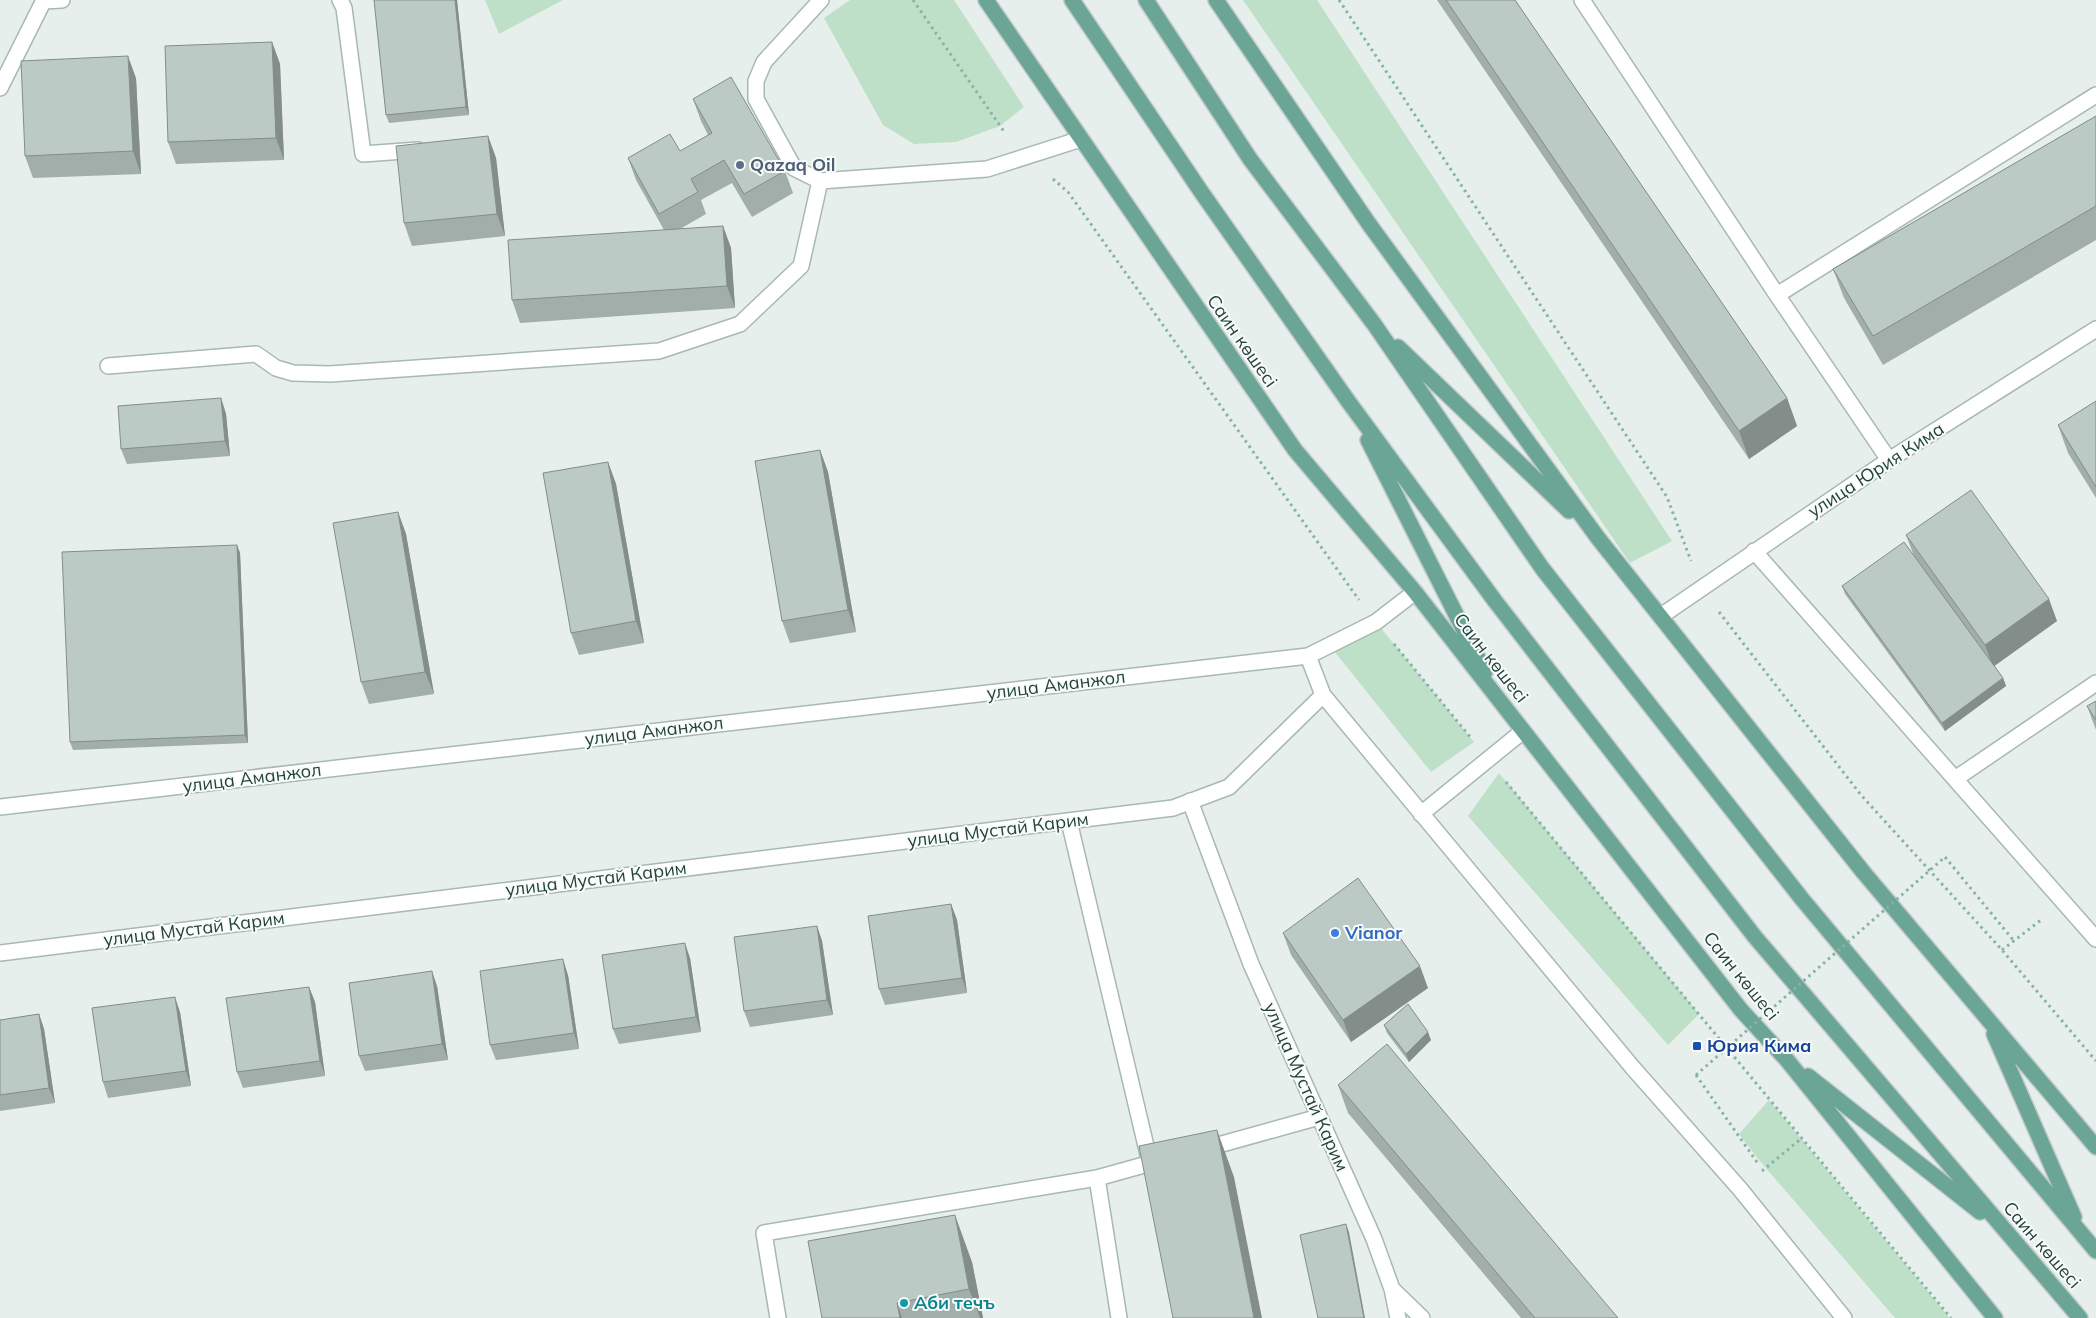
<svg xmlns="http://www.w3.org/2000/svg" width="2096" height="1318" font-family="Mulish,sans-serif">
<rect width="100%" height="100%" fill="#e6efeb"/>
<path fill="#bfe0c8" d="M485,0h78l-64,34z
M850,0h104l70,107 -24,19 -44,16 -42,2 -31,-19 -59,-107z
M1243,0h74l355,541 -42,22z
M1376,622l98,120 -43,30 -101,-126z
M1499,773l200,241 -31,31 -200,-229z
M1769,1100l181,218h-55l-136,-158 -20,-26z"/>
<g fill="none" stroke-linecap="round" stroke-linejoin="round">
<defs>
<path id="minor" d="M340,0l4,8 19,146 55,-4
M821,0l-57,62 -8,19v18l38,69 26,13 167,-12 94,-30
M1582,0l195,295 112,165
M43,1l19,-1
M0,88l44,-88
M1777,295l319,-200
M108,366l148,-12 20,14 17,5 37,1 329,-23 81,-27 61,-58 19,-85
M1754,551l342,388
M1661,616l228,-156 207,-131
M1308,656l15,39 310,373 107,121 104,129
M1955,779l141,-96
M1190,801l61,163 123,275 18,50 6,29
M0,807l1308,-151 68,-34 39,-30
M1421,814l102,-83
M1069,821l81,342
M0,953l1173,-145 56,-21 94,-92
M1204,1149l115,-32
M1097,1178l22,140
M1392,1289l30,29
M778,1318l-14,-85 333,-55 65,-18"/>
<path id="major" d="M986,0l309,450 120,142 326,418 46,50 208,258
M1072,0l130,193 146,208 147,200 260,336 325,381
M1146,0l104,159 124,165 168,244 260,331 294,352
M1216,0l153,224 229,314 266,335 232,274
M1398,347l171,164
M1368,440l117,232
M1994,1034l80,183
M1808,1076l172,136"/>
</defs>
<use href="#minor" stroke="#a8b8b2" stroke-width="18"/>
<use href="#major" stroke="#c2cac8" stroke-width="18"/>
<path stroke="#86b3a5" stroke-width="3" stroke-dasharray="2.5 4" stroke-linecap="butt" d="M913,0l92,133
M1339,0l328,497 24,64
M1053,179l15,13 291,408
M1719,612l142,183 141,155 94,111
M1394,644l77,94
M1506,782l445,536
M1945,857l69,84
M2002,950l39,-30
M1696,1075l63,90
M1762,1171l40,-33"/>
<use href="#minor" stroke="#fff" stroke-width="15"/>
<use href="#major" stroke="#6aa596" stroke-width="15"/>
<path stroke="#86b3a5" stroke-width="3" stroke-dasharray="2.5 4" stroke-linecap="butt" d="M1696,1075l249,-218"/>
</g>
<path fill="#a1aea9" d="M374,0h83l12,115 -80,8 -3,-8z
M1437,0h78l272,398 10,28 -48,33z
M272,42l8,22 4,96 -108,4 -8,-22z
M136,78l5,96 -108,4 -8,-22z
M693,99l92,72 8,22 -41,24 -20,-34 -31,17 5,14 -26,15 43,-3 8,22 4,60 -215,15 -8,-23 152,-70 -28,-50 -8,-22 52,-7 28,-16 -7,-14z
M2096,116v124l-213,125 -39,-67 -11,-29z
M488,136l8,22 9,78 -93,10 -8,-23z
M221,398l5,16 4,42 -103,8 -6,-15z
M2096,401v97l-28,-45 -10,-28z
M820,450l8,22 28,160 -66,11 -8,-22z
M608,462l8,22 28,159 -65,12 -8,-22z
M398,512l8,22 28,160 -65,10 -8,-22z
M1906,535l151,86 -63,45 9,12 3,8 -61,45 -100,-137 -3,-8 72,-30z
M237,545l3,8 8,190 -175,7 -3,-8z
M2096,701v29l-9,-24z
M951,904l6,16 10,73 -82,12 -6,-16z
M817,926l5,15 11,74 -83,12 -6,-16z
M1283,933l145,55 -77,54 -60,-87z
M690,958l11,74 -82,12 -6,-15z
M568,975l11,74 -83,11 -6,-15z
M437,986l11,74 -83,11 -6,-15z
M309,987l6,15 10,74 -82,12 -6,-16z
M180,1012l11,74 -83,12 -5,-16z
M39,1014l5,15 11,74 -55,8v-91z
M1384,1025l47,15 -22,22 -22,-29z
M1338,1085l280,233h-97l-173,-205z
M972,1262l11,56h-161z"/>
<path fill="#838d89" d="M455,0h2l12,115 -3,-8z
M272,42l8,22 4,96 -8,-22z
M128,56l8,22 5,96 -8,-23z
M488,136l8,22 9,78 -8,-22z
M723,226l8,22 4,60 -8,-22z
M221,398l5,16 4,42 -5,-15z
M1787,398l10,28 -48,33 -10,-28z
M820,450l8,22 28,160 -8,-22z
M608,462l8,22 28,159 -8,-22z
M398,512l8,22 28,160 -9,-22z
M237,545l3,8 8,190 -3,-8z
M2049,599l8,22 -64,46 -8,-22z
M2003,678l3,8 -61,45 -3,-8z
M951,904l6,16 10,73 -5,-15z
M817,926l5,15 11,74 -6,-15z
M685,943l5,15 11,74 -5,-15z
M563,959l5,16 11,74 -5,-16z
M1420,966l8,22 -77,54 -8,-22z
M432,971l5,15 11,74 -6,-16z
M309,987l6,15 10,74 -5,-15z
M175,997l5,15 11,74 -5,-15z
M39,1014l5,15 11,74 -6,-15z
M1428,1032l3,8 -22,22 -3,-8z
M1217,1130l17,47 28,141h-8z
M955,1215l17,47 11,56h-3l-11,-29z
M1346,1224l3,8 16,86h-1z
M897,1303l5,15h-2z"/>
<path fill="#bbcac4" stroke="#838d89" d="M374,0h81l11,107 -80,8z
M1446,0h69l272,398 -48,33z
M272,42l4,96 -108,4 -3,-96z
M128,56l5,95 -108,5 -4,-95z
M731,77l54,94 -41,23 -20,-34 -33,19 7,13 -39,22 -31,-56 42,-24 10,17 32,-18 -19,-34z
M2096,116v90l-223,130 -40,-67z
M488,136l9,78 -93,9 -8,-77z
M723,226l4,60 -215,14 -4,-60z
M221,398l4,43 -104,8 -3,-43z
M2096,401v86l-38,-62z
M820,450l28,160 -66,11 -27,-160z
M608,462l28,159 -65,12 -28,-160z
M1971,490l78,109 -64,46 -79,-110z
M398,512l27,160 -64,10 -28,-159z
M1904,542l99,136 -61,45 -100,-137z
M237,545l8,190 -175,7 -8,-190z
M2096,701v19l-9,-14z
M1358,878l62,88 -77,54 -60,-87z
M951,904l11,74 -83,11 -11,-73z
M817,926l10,74 -83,11 -10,-74z
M685,943l11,74 -83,12 -11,-74z
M563,959l11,74 -84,12 -10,-74z
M432,971l10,73 -83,12 -10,-73z
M309,987l11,74 -83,11 -11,-74z
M175,997l11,74 -83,11 -11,-74z
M1408,1004l20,28 -22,22 -22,-29z
M39,1014l10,74 -49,7v-75z
M1387,1044l231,274h-83l-197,-233z
M1217,1130l37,188h-81l-34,-172z
M955,1215l14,74 -72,14 3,15h-78l-14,-77z
M1346,1224l18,94h-46l-18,-83z"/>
<circle fill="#5c6f8a" stroke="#f7fbf9" stroke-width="2" cx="740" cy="165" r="5"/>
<circle fill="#3f7fe0" stroke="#f7fbf9" stroke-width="2" cx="1335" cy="933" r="5"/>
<rect fill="#1a4fb4" stroke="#f7fbf9" stroke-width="2" x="1692" y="1041" width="10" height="10" rx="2.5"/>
<circle fill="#0f9aa8" stroke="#f7fbf9" stroke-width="2" cx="904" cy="1303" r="5"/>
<g text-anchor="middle" stroke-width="4" stroke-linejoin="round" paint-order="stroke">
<g font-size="18" font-weight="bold" fill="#4e5e75" stroke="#f7fbf9" text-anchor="start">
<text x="750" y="171">Qazaq Oil</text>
</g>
<g font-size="18" fill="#24423a" stroke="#f7fbf9">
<text transform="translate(1242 341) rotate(55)" y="6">Саин көшесі</text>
<text transform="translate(1876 470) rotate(-33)" y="6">улица Юрия Кима</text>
<text transform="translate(1491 658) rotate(52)" y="6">Саин көшесі</text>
<text transform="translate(1056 685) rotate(-7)" y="6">улица Аманжол</text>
<text transform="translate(654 731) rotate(-7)" y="6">улица Аманжол</text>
<text transform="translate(252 778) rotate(-7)" y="6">улица Аманжол</text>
<text transform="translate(998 830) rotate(-7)" y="6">улица Мустай Карим</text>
<text transform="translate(596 879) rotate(-7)" y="6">улица Мустай Карим</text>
<text transform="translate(194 929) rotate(-7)" y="6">улица Мустай Карим</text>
<text transform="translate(1741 976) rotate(51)" y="6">Саин көшесі</text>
<text transform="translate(1306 1087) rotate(66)" y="6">улица Мустай Карим</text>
<text transform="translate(2042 1245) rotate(49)" y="6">Саин көшесі</text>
</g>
<g font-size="18" font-weight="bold" fill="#366cbe" stroke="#f7fbf9" text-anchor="start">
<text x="1345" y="939">Vianor</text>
</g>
<g font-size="18" font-weight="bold" fill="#164399" stroke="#f7fbf9" text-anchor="start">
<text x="1707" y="1052">Юрия Кима</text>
</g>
<g font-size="18" font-weight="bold" fill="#0d838f" stroke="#f7fbf9" text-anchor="start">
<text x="914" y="1309">Аби течъ</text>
</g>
</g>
</svg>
